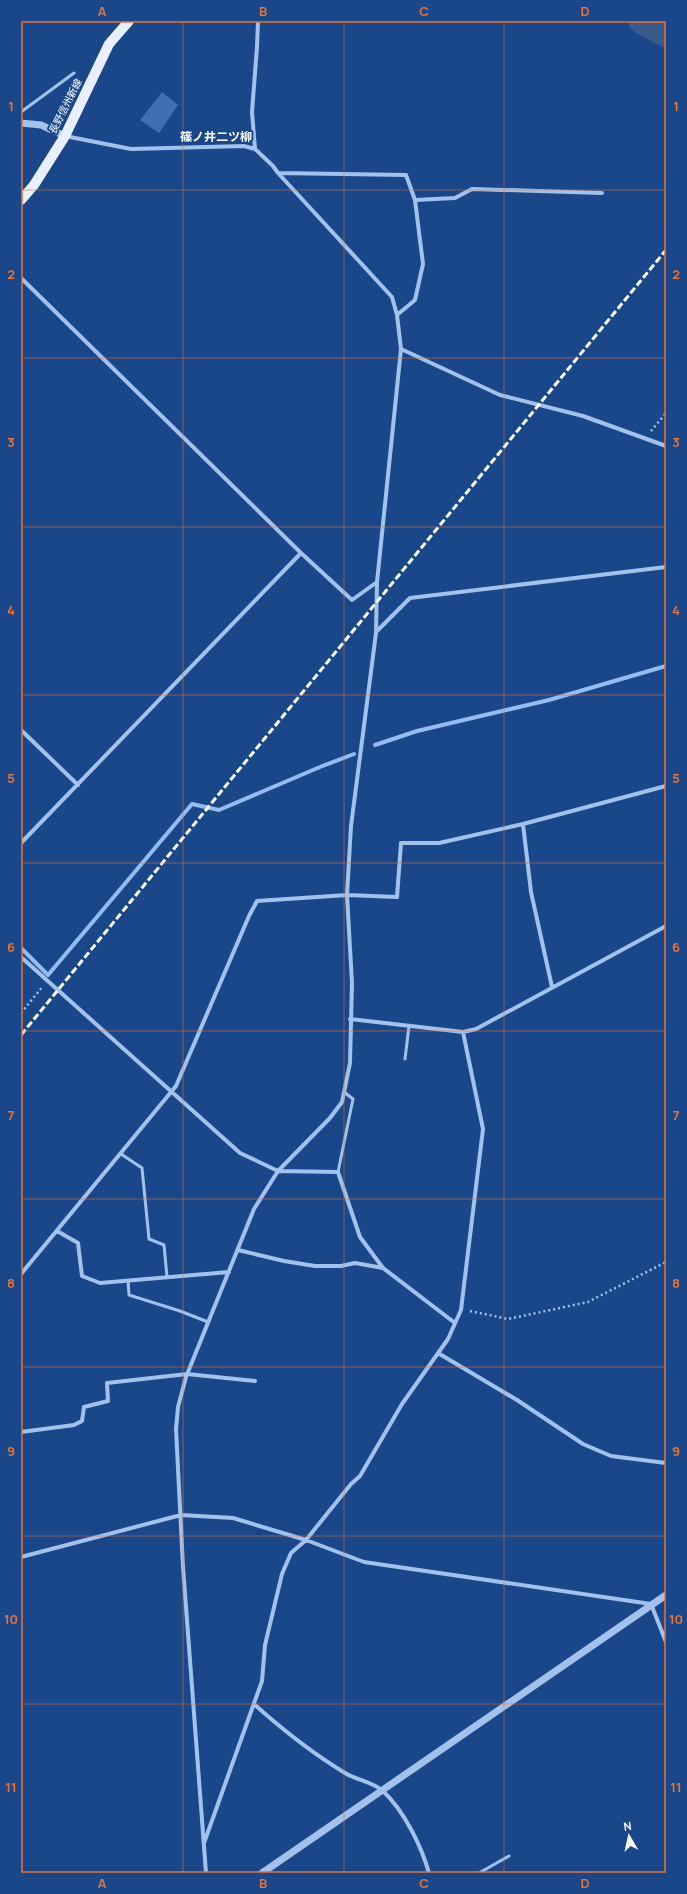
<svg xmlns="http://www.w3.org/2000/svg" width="687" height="1894" font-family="Manrope,'Noto Sans JP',sans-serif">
<rect width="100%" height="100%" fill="#194789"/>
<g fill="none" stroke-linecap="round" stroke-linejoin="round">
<path stroke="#94bcf0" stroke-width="4" d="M375,745l42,-14 132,-31 117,-34
M21,948l27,27 144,-171 27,6 101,-43 34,-13"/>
<path stroke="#395b8c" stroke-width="25" d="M641,21l25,14"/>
</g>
<path fill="#4170b2" d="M162,92l16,13 -19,28 -19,-13z"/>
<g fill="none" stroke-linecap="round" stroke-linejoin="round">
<path stroke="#a2c2ed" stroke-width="2.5" stroke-dasharray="2 3" stroke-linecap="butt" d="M651,431l15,-18
M21,1013l22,-27
M470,1311l38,8 80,-17 78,-40"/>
<path stroke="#a2c2ed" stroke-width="3" d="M21,112l53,-39
M405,1059l4,-33
M121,1154l21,14 7,71 15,6 3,32
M338,1172l15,-73 -9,-7
M128,1280l1,15 51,16 28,11
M479,1873l30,-17"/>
<path stroke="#a2c2ed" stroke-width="4" d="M65,136l66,13 113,-3 11,3 18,17 5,7 114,124 5,18 4,34 -24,233 -1,51 -25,193 -4,69 5,88 -2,80 -8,39 -12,16 -52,53 -24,38 -68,168 -8,30 -2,22 7,138 23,306
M255,149l-3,-37 5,-65 1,-26
M278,173l128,2 9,25 8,64 -8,36 -18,15
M415,200l40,-2 17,-9 130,4
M21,278l280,275 51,47 25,-18
M401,349l99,46 83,21 83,30
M376,632l34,-34 256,-31
M21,730l57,55
M523,824l8,68 21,95
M21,843l280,-290
M21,957l219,196 38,18 60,1 22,65 23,31 72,55
M350,1019l113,13 13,-3 190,-103
M57,1231l21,12 4,33 18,7 129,-11
M238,1250l46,11 31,5h26l14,-3 28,5
M21,1274l155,-188 73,-170 8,-15 90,-6 50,2 4,-54h38l84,-19 143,-38
M438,1353l79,47 66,44 28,12 55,7
M21,1432l53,-7 8,-4 2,-14 24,-6 -1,-18 80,-9 68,7
M21,1557l160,-42 52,3 73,22 58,22 287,42 15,38
M255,1705c28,25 57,48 90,68 11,7 28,9 38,18 21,20 38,54 46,82
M204,1843l58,-162 3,-36 17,-71 9,-21 15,-13 45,-56 9,-8 42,-72 46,-65 13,-29 22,-181 -20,-97"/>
<path stroke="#a2c2ed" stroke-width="7" d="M21,123l20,2 24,11
M262,1873l404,-278"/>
<path stroke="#e8f0ff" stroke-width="10" d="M21,200l13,-15 31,-49 44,-92 20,-23"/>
<path stroke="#fff" stroke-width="3" stroke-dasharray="7 3" stroke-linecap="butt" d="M21,1035l645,-785"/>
</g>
<path fill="none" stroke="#eb7230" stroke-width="1" stroke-opacity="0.55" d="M183,21v1852M344,21v1852M504,21v1852M21,190h645M21,358h645M21,527h645M21,695h645M21,863h645M21,1031h645M21,1199h645M21,1367h645M21,1536h645M21,1704h645"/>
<g text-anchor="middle" stroke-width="4" stroke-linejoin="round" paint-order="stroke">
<g font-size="10" fill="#fff" stroke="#194789">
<text transform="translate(65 106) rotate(-63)" y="4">長野信州新線</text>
</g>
<g font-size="12" font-weight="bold" fill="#fff" stroke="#194789">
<text x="216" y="141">篠ノ井二ツ柳</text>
</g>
</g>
<rect width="687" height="1894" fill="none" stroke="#194789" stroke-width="44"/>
<g transform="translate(629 1836) rotate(351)" stroke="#194789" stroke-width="3" paint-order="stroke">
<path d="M0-3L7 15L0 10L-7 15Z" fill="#ffffff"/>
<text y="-6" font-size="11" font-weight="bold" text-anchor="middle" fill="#ffffff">N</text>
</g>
<rect x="22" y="22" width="643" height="1850" fill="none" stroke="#eb7230" stroke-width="1.5"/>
<g font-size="13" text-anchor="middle" font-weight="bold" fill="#eb7230">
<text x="102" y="16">A</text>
<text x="263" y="16">B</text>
<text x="424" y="16">C</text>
<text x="585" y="16">D</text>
<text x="11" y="111">1</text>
<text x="676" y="111">1</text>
<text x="11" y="279">2</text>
<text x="676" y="279">2</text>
<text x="11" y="447">3</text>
<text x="676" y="447">3</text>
<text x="11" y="615">4</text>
<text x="676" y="615">4</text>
<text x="11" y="783">5</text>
<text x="676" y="783">5</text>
<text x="11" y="952">6</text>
<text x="676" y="952">6</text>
<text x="11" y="1120">7</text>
<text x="676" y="1120">7</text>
<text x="11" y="1288">8</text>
<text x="676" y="1288">8</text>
<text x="11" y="1456">9</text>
<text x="676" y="1456">9</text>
<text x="11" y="1624">10</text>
<text x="676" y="1624">10</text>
<text x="11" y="1792">11</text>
<text x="676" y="1792">11</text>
<text x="102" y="1888">A</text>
<text x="263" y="1888">B</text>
<text x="424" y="1888">C</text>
<text x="585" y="1888">D</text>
</g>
</svg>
